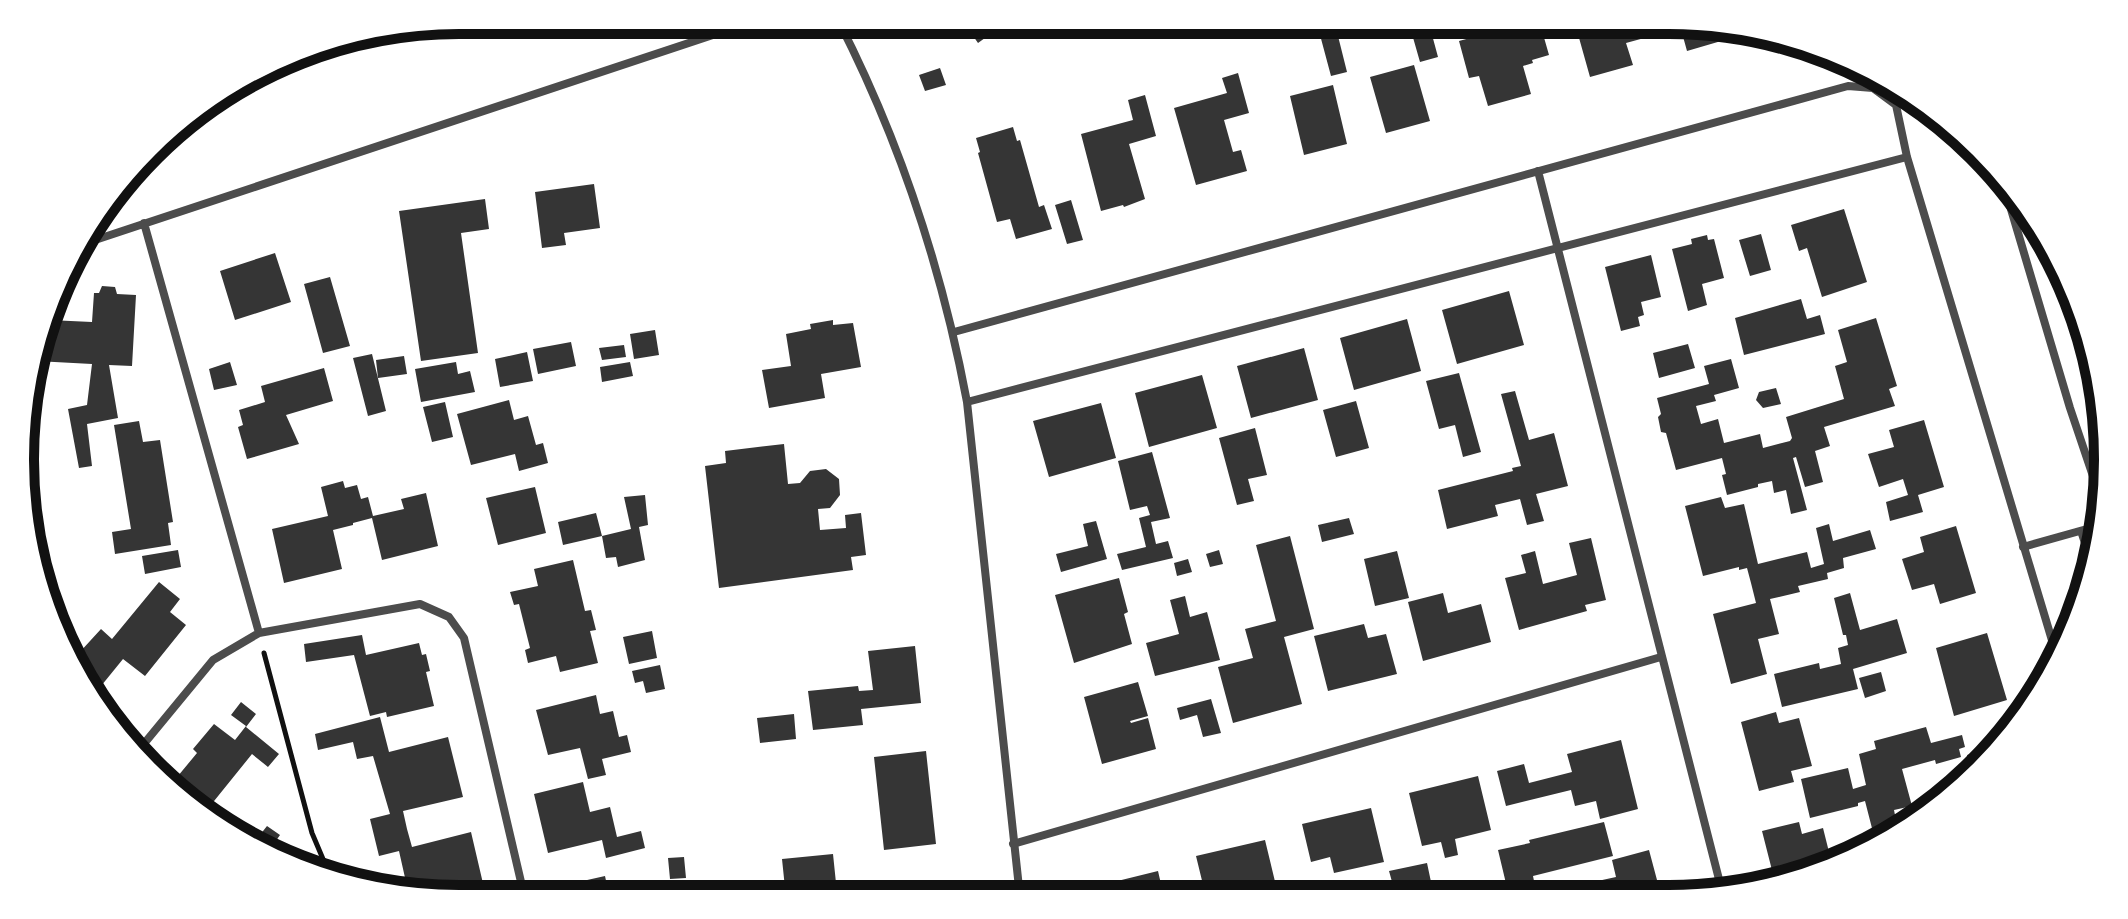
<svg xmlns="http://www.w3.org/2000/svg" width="2128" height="919" font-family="'Varela Round',sans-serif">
<rect width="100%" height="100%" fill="#fff"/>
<path fill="#353535" d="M962,20h48l-32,23z
M1078,20h21l3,8 -20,5z
M1215,20h22l1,6 -21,5z
M1287,20h24l2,8 -22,6z
M1316,20h18l13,52 -16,4z
M1408,20h20l10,37 -18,5z
M1492,20h47l10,35 -17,5 1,3 -10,3 8,28 -43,12 -9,-30 -10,2 -10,-37 33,-9 -3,-11z
M1574,20h69l5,17 -22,6 7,22 -43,12z
M1679,22l47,7 2,10 -41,12z
M1414,65l16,56 -44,12 -16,-56z
M940,68l6,17 -21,6 -6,-16z
M1238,73l11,40 -25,7 9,32 8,-2 6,21 -51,14 -22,-77 53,-15 -5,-15z
M1333,85l14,59 -43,11 -14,-59z
M1145,95l11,41 -27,8 16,55 -21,8 -1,-2 -22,6 -20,-77 52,-14 -5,-20z
M1013,127l4,14 3,-1 19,67 5,-2 8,24 -36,10 -6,-20 -13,3 -19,-69 2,-1 -4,-14z
M594,184l6,44 -36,5 2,12 -24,3 -7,-56z
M485,199l4,30 -28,4 17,120 -57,8 -22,-150z
M1071,200l12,40 -16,4 -12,-39z
M1844,209l23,73 -45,15 -15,-49 -8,3 -8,-26z
M1761,234l10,36 -21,6 -11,-36z
M1707,235l1,5 6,-1 10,39 -22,6 5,21 -19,6 -16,-62 20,-5 -1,-5z
M275,253l16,49 -56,18 -15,-49z
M1651,255l10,42 -20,5 3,13 -6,2 2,9 -19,5 -16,-64z
M330,277l20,69 -27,7 -19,-69z
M102,286l13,1 2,7 19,1 -4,71 -23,-1 9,53 -31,6 5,42 -13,2 -11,-59 19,-4 5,-41 -56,-3 1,-10 12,-31 43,2 2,-29h5z
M1509,291l15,54 -67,19 -15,-54z
M1801,299l6,20 13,-4 5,19 -81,21 -9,-37z
M1876,318l21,68 -8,3 6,17 -71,21 6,19 -15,5 8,31 -18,5 -9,-30 -3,1 14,52 -16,4 -5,-24 -12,3 -2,-12 -14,3v3l-31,8 -5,-20 4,-1 -4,-16 -46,12 -10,-37 -5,-1 -3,-15 3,-3 -4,-16 52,-14 -5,-18 27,-7 8,29 -25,7 2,6 -20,5 5,18 17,-5 6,24 36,-9 3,14 27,-7 2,-3 -6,-21 58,-18 -9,-33 12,-4 -9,-32z
M1407,319l14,52 -67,19 -14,-52z
M833,320v5l20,-2 8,44 -40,7 4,24 -56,10 -7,-38 29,-4 -5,-32 25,-5 -1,-5z
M655,330l4,25 -25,4 -4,-25z
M571,342l5,24 -38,8 -5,-25z
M1688,344l7,24 -36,10 -6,-25z
M624,345l2,12 -24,3 -3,-12z
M1304,348l14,52 -67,18 -14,-52z
M527,352l6,29 -33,6 -5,-28z
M372,354l14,57 -18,5 -15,-58z
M404,356l3,18 -29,4 -2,-18z
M230,362l7,23 -23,5 -5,-21z
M456,362l2,12 12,-3 5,21 -54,10 -6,-33z
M630,362l3,14 -31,6 -2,-15z
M324,368l9,33 -47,14 13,29 -52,15 -9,-32 5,-2 -4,-15 26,-8 -4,-16z
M1459,373l22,79 -18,5 -8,-32 -16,4 -13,-48z
M1202,375l15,53 -68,19 -14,-54z
M1776,388l5,16 -18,4 -7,-8 3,-8z
M1515,391l14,49 25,-7 14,53 -32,8 8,27 -17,4 -7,-26 -25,6 3,11 -51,13 -9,-39 75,-19 -1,-3 9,-2 -20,-72z
M509,400l5,20 14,-4 8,29 7,-2 5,20 -29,8 -4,-17 -44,11 -14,-51z
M1356,401l13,47 -33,9 -13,-47z
M445,402l8,35 -21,5 -9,-35z
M1101,403l15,55 -67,19 -16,-56z
M1924,420l20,67 -26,8 5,17 -33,9 -4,-19 22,-7 -5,-16 -24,8 -11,-33 26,-7 -5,-17z
M139,421l4,21 17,-2 13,82 -5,1 3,22 -56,9 -3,-22 19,-3 -17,-104z
M1255,428l12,47 -19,4 6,22 -17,4 -18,-67z
M784,444l4,40 12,-1 10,-12 16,-2 13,10 1,16 -10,13 -12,1 2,21 26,-2 -1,-13 16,-2 5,42 -15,2 2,13 -134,18 -14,-122 21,-3 -1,-12z
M1152,452l18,66 -19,4 5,22 12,-3 5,17 -51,12 -5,-16 29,-7 -7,-29 11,-3 -3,-9 -17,4 -12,-49z
M343,481l2,7 12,-3 4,14 7,-2 5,19 31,-7 -3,-10 25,-6 12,53 -56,14 -10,-42 -19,5v2l-20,5 9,39 -58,14 -12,-54 56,-13 -7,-29z
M535,487l11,46 -48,12 -12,-47z
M645,495l3,30 -9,2 6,33 -27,7 -2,-10 -10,1 -4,-22 29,-7 -7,-32z
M1721,497l4,11 19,-4 14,60 49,-12 4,16 13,-4 -8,-36 13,-4 4,17 37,-11 6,19 -33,9 1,10 -17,5 1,6 -30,7 2,6 -30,7 9,35 -21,5 9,35 -36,10 -18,-70 43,-11 -5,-20 -4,-15 -8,2v-3l-36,9 -18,-70z
M596,513l6,23 -39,9 -5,-23z
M1349,518l5,16 -32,8 -4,-17z
M1096,521l11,38 -46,13 -5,-18 32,-8 -5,-22z
M1956,526l20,67 -36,11 -6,-20 -22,6 -10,-31 22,-7 -4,-15z
M1290,536l24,93 -30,8 18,67 -69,19 -15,-56 35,-9 -8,-29 31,-8 -20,-76z
M1591,538l15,62 -21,5 2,6 -68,19 -14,-52 21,-5 -5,-18 14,-4 8,33 34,-9 -8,-32z
M178,550l3,17 -36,7 -3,-18z
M1219,550l4,14 -13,3 -4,-13z
M1397,551l12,47 -34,8 -11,-47z
M1188,559l4,13 -15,4 -3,-13z
M573,560l12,51 6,-1 5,20 -6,1 8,32 -38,9 -4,-16 -28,7 -3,-13 5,-2 -11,-44 -5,1 -4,-13 28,-6 -4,-17z
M1119,578l9,34 -4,2 8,30 -58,19 -19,-68z
M159,582l21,17 -10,13 16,13 -41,51 -22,-17 -26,32 -16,-13 -2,2 -13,-37 13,10 22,-24 11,10z
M1443,593l5,20 33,-9 10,38 -68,19 -15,-59z
M1850,593l10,37 37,-11 10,34 -54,16 5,20 -76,18 -8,-33 45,-11 1,6 21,-5 -3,-16 10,-3 -2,-10h-3l-9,-37z
M1185,596l5,21 17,-5 13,48 -65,16 -9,-33 33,-9 -9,-34z
M1364,624l4,14 18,-4 11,40 -69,17 -14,-55z
M652,631l5,27 -28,6 -6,-27z
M1987,633l20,67 -53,16 -18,-68z
M362,635l4,20 53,-12 3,12 4,-1 4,17 -4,1 8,34 -47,11 -1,-5 -16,4 -16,-61 -48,7 -2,-18z
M915,646l6,57 -60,6 2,16 -50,5 -5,-39 50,-5 1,5 14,-1 -5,-39z
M660,665l5,24 -19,4 -3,-12 -8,2 -3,-12z
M1881,672l5,19 -21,7 -6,-20z
M1138,682l10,34 -18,5 1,2 17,-5 8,31 -54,15 -18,-67z
M596,695l4,19 13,-3 6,26 8,-2 4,17 -29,7 4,16 -18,4 -8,-31 -32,7 -12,-45z
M1211,699l10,34 -18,4 -6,-22 -17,5 -3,-12z
M241,702l15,12 -10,13 33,27 -11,13 -16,-13 -46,57 -38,-23 29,-35 -4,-4 21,-25 21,16 11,-14 -15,-11z
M1776,712l3,11 20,-5 13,48 -21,5 3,11 -35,9 -18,-69z
M794,714l2,25 -36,4 -3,-25z
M380,717l9,35 59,-15 15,60 -60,14 4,18 5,18 59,-15 14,60 -27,7 -50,-8 -9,-40 -20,5 -9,-37 20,-5 -17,-58 -16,3 -4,-17 -35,8 -3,-16z
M1926,727l5,16 31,-8 3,12 -6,2 2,8 -25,7 -1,-4 -33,9 10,37 -18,4 4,20 -24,6 -9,-35 -7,2v3l-48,12 -9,-39 47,-11 5,21 13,-4 -7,-31 17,-5 -2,-8z
M1621,740l17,69 -38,10 -4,-18 -21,5 -4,-16 -65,16 -9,-35 27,-7 5,19 43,-11 -5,-18z
M1993,747l-10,11 -11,12 -5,-15z
M926,751l10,93 -52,6 -10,-93z
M1478,776l13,54 -36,9 3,16 -13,3 -4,-16 -19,4 -13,-53z
M583,782l7,30 20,-5 7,30 24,-6 4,17 -39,10 -4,-18 -54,13 -14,-59z
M1371,808l13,54 -50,11 -4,-16 -19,5 -9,-38z
M1604,822l9,34 -80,20 2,10 -9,3v5l-17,2 -11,-46 32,-7 -1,-3z
M1799,822l3,12 21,-6 6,24 -21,5 3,15 -36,10 -13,-51z
M267,826l13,9 -9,13 -15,-8z
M1265,840l13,54 -13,3h-59l-10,-41z
M1649,850l12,45 -64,1 -4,-14 23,-5 -4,-17z
M833,854l3,29 -51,5 -3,-29z
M684,857l2,21 -16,1 -2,-21z
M1427,863l7,33h-38l-7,-25z
M1158,871l6,26h-73l-2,-9z
M605,876l5,23h-51l-3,-12z"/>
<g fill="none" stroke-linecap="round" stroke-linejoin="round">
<path stroke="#111" stroke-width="5" d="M264,653l48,180 19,45"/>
<path stroke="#4c4c4c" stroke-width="8" d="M838,20c62,121 104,249 129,382l53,495
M1903,97l-7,8 11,52 150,500
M1538,171l185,724
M2005,189l65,219 29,86
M144,223l115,410
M77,246l681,-226
M954,332l894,-246 25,2 23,17
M967,402l940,-245
M2081,531l9,27
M2023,547l71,-20
M138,751l75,-91 46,-27 161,-29 29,13 15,21 61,261
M1013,844l648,-187"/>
</g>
<path d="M0 0H2128V919H0ZM459 34H1669A425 425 0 0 1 2094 459V460A425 425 0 0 1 1669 885H459A425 425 0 0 1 34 460V459A425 425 0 0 1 459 34Z" fill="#fff" fill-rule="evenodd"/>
<path fill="none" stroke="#111" stroke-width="10" d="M459 34H1669A425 425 0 0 1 2094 459V460A425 425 0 0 1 1669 885H459A425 425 0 0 1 34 460V459A425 425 0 0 1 459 34Z"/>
</svg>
